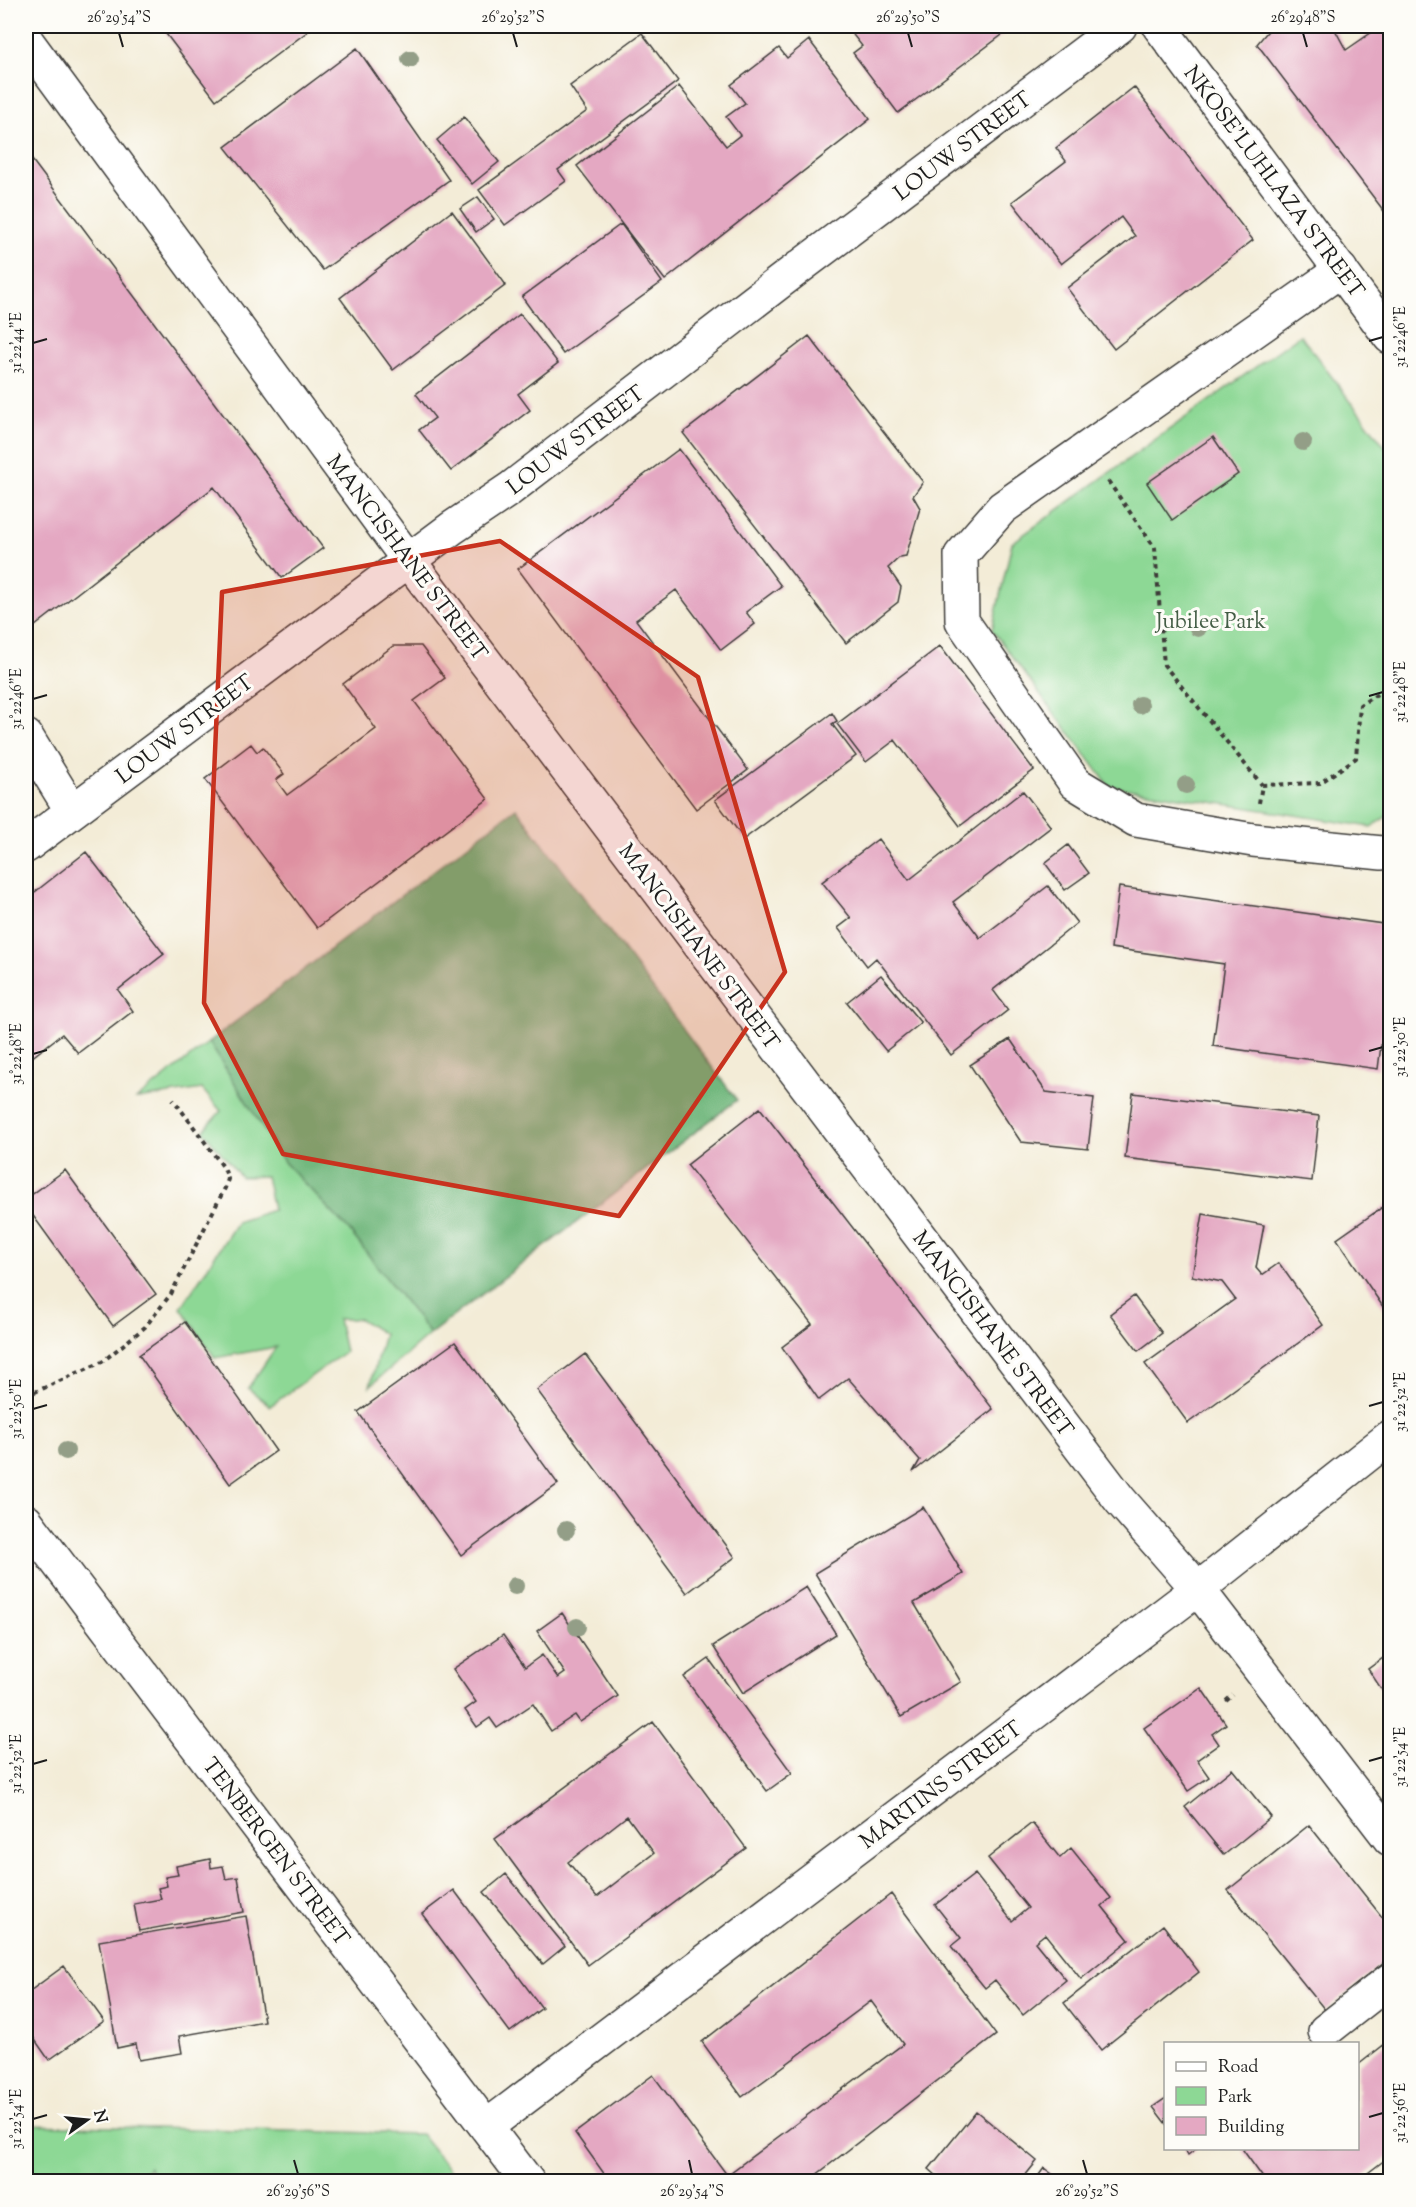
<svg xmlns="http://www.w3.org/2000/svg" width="1416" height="2207" font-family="'Sorts Mill Goudy',serif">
<rect width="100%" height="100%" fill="#fdfcf7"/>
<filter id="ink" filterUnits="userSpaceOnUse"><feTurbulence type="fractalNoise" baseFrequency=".0167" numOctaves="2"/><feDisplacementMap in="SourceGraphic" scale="12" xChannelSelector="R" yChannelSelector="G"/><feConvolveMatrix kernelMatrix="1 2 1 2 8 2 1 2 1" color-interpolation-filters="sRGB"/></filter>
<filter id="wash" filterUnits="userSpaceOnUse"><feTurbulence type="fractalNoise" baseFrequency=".008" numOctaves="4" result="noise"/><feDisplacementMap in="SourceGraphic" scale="24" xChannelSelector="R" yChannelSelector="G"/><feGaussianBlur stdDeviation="1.35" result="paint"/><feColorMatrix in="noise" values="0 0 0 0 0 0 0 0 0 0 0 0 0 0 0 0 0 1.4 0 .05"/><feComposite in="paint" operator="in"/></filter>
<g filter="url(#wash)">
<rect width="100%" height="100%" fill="#f3ecd7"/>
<path fill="#8dd895" stroke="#547a58" stroke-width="1.5" d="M1300,335l90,118v361l-19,13 -262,-41 -117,-156 20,-87z
M209,1042l76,121 64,67 81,104 -60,52 14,-52 -24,-15h-22l7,33 -75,54 -22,-18 28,-41 -61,11 -34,-50 56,-86 36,-12 -7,-34 -25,1 -38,-46 18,-20 -19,-22 -65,10z
M26,2125l395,9 37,47 -305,1 -4,-15 -13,14 -110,1z"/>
<path fill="#72b87e" stroke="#476a4d" stroke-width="1.5" d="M516,808l221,292 -307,234 -81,-104 -64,-67 -76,-121z"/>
<g id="blocks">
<path fill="#e4a8c2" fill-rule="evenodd" d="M160,26h155l-99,74z
M846,26h168l-116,87 -45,-60 9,-7z
M1272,26h61l13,24 35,-24h9v193l-133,-175z
M642,33l36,48 -120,89 8,11 -61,44 -26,-35 108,-79 -17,-25z
M809,40l61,79 -205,161 -88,-114 102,-80 47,60 14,-11 -14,-18 19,-14 -14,-18 48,-37 8,10z
M357,48l92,132 -126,90 -98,-123z
M1134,87l119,153 -139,109 -47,-61 68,-52 -14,-19 -60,47 -49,-62 54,-41 -10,-13z
M464,117l35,45 -27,22 -35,-44z
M26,152l297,396 -41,30 -68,-91 -188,146z
M478,197l16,22 -18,13 -16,-23z
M452,211l54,74 -113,85 -53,-72z
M621,224l41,58 -99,72 -41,-57z
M520,314l38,49 -40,31 12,16 -79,61 -32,-41 16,-12 -19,-24z
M809,336l114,146 -10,14 7,12 -14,48 -6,1 -12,11 13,19 -3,15 -52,41 -163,-210z
M1213,437l25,37 -66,46 -25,-37z
M679,449l102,137 -35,26 9,12 -34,26 -45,-60 -40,30 112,150 -52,39 -178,-240z
M393,646h28l24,32 -31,23 74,98 -171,129 -112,-149 46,-35 6,8 6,-5 21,27 -8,6 11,15 89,-66 -33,-45z
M940,646l94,124 -74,56 -65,-86 -29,22 -29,-38z
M832,713l5,8 -5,3 24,32 -112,83 -29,-39z
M1023,791l28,36 -98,75 27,36 68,-52 29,37 -84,67 15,20 -57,45 -75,-97 -9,8 -29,-38 13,-10 -29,-36 56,-43 31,41z
M1068,845l21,28 -24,17 -20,-27z
M86,852l78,102 -46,36 15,21 -55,42 -16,-19 -36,28v-163z
M1119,887l271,38v50l-12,94 -165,-23 11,-82 -113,-16z
M881,975l40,48 -35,28 -39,-49z
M1010,1039l36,53 48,6 -6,51 -67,-7 -51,-77z
M1133,1093l186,23 -7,65 -187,-23z
M760,1108l233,301 -80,63 7,-12 -72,-82 -29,22 -37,-53 30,-23 -125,-159z
M65,1170l91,124 -43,32 -87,-120v-7z
M1390,1202v115l-53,-78z
M1203,1214l61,11 -8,43 6,7 17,-12 44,62 -135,98 -43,-59 90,-65 -13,-17 -30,-6z
M1134,1296l28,37 -24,18 -28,-37z
M185,1322l91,129 -46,33 -91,-129z
M455,1342l103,142 -97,71 -103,-143z
M585,1354l150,203 -48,36 -150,-203z
M923,1507l40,67 -49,29 47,79 -60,35 -86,-144z
M806,1587l30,47 -93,59 -30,-47z
M562,1613l56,83 -38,26 -5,-7 -24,16 -18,-27 -36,24 -7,-10 -13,9 -12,-17 11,-8 -23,-33 50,-34 22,32 17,-12 16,23 7,-5 -28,-42z
M1390,1653v49l-22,-33z
M709,1659l83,114 -25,18 -83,-114z
M1201,1688l25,36 -14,10 7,10 -22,16 12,17 -21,14 -44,-63z
M653,1722l93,126 -158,117 -93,-126zM627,1816l27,37 -57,44 -29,-35z
M1232,1769l39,48 -47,38 -39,-48z
M1032,1823l28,35 11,-10 40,50 -9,8 27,34 -48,39 -36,-45 -10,8 31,38 -43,35 -28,-35 -10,8 -34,-42 10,-8 -26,-33 40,-31 37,47 16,-13 -40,-50z
M1309,1825l81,102v30l-65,53 -97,-120z
M210,1859l1,9 12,-2 3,13 12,-2 6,35 -105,19 -5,-27 27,-5 -3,-11 9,-2 -2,-9 13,-2 -2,-9z
M506,1874l59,72 -22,18 -59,-72z
M454,1890l88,118 -32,24 -88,-118z
M891,1894l105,141 -189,147h-197l-35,-49 78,-58 74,100 176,-131 -32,-43 -129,96 -40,-55z
M246,1916l18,105 -85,15 3,17 -43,7 -3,-16 -19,4 -18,-107z
M1163,1925l36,47 -98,78 -37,-47z
M64,1966l40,55 -55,39 -23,-33v-33z
M1390,2040v116l-34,26h-90l-23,-32 2,-2h113v-83z
M1166,2098v26l-13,-17z
M976,2111l61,50 -17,21h-49l-8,-7 -5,7h-14l-15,-13z
M1184,2148h13l-9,7z
M1044,2168l19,14h-29z"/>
</g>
</g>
<g filter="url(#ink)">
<use href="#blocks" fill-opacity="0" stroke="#3c3b38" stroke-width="1.5"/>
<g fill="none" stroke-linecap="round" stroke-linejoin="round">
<defs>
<path id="minor" d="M26,40l383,521 711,939 78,89 192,250
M1341,270l-339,238 -41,47 1,66 113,162 61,37 117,20 129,13 8,-1
M26,736l46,75
M26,846l426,-318 58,-39 271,-208 339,-255
M26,1521l502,661
M1325,2031l65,-51
M486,2127l712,-538 192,-152"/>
<path id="major" d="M1159,26l231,311"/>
</defs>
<use href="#minor" stroke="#3c3b38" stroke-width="36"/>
<use href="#major" stroke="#3c3b38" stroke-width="36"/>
<path stroke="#3c3b38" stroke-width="4" stroke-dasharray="4.5 4.5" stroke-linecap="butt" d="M1108,481l47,67 9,117 98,120
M1259,803l3,-18 58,-2 36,-25 4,-53 30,-19
M26,1396l76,-34 43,-35 26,-33 54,-106 3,-9 -4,-11 -51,-69
M1226,1701l7,-6"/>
<use href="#minor" stroke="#fff" stroke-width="33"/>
<use href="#major" stroke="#fff" stroke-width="33"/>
</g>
<g fill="#939e87">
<circle cx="410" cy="59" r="9"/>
<circle cx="1303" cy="442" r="9"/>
<circle cx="1198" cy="628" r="9"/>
<circle cx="1140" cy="705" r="9"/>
<circle cx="1186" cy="785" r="9"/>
<circle cx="66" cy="1451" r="9"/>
<circle cx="566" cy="1530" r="9"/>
<circle cx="515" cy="1586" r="9"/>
<circle cx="577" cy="1627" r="9"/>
</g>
</g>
<path fill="#c8321e" fill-opacity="0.2" stroke="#c8321e" stroke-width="4.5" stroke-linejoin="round" d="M500,541l198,136 87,295 -166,244 -336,-62 -79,-151 18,-411z"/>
<path fill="none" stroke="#1c1c1c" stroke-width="2" d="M119,33l4,14M513,33l4,14M908,33l4,14M1303,33l4,14M1369,341l14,-4M33,343l14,-4M1369,696l14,-4M33,699l14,-4M1369,1051l14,-4M33,1054l14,-4M1369,1406l14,-4M33,1409l14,-4M1369,1761l14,-4M33,1764l14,-4M1369,2117l14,-4M33,2119l14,-4M294,2160l4,14M689,2160l3,14M1083,2160l4,14"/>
<g text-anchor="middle" stroke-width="6" stroke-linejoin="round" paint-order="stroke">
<g font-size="22" fill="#1c1c1c" stroke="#fdfcf7">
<text transform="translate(962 145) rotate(-37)" y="8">LOUW STREET</text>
<text transform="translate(1275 181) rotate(53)" y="8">NKOSE'LUHLAZA STREET</text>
<text transform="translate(575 439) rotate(-37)" y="8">LOUW STREET</text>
<text transform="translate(408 557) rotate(53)" y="8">MANCISHANE STREET</text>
<text transform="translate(184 728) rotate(-37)" y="8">LOUW STREET</text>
<text transform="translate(700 946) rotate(53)" y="8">MANCISHANE STREET</text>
<text transform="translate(994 1333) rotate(53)" y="8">MANCISHANE STREET</text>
<text transform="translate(940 1784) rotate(-37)" y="8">MARTINS STREET</text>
<text transform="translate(277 1851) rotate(53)" y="8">TENBERGEN STREET</text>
</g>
<g font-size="22" fill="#445e46" stroke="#fdfcf7">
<text x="1211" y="628">Jubilee Park</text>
</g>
</g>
<rect width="1416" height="2207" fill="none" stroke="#fdfcf7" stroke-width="66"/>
<rect x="1164" y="2042" width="195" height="108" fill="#fdfcf7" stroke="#a3a29f" stroke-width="1.5"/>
<rect x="1176" y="2062" width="30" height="9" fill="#ffffff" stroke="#a3a29f" stroke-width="1.5"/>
<text x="1218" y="2072" font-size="18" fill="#1c1c1c">Road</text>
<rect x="1176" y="2087" width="30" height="18" fill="#8dd895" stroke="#a3a29f" stroke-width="1.5"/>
<text x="1218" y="2102" font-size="18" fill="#1c1c1c">Park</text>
<rect x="1176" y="2117" width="30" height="18" fill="#e4a8c2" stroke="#a3a29f" stroke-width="1.5"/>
<text x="1218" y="2132" font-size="18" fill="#1c1c1c">Building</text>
<g transform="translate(87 2120) rotate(75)" stroke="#fdfcf7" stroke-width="4.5" paint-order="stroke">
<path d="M0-4.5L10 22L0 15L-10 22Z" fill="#1c1c1c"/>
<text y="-9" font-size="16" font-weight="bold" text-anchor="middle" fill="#1c1c1c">N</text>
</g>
<rect x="33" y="33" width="1350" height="2141" fill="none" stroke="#1c1c1c" stroke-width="2"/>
<g font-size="15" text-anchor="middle" fill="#1c1c1c">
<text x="119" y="22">26°29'54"S</text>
<text x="513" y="22">26°29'52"S</text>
<text x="908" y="22">26°29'50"S</text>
<text x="1303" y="22">26°29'48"S</text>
<text transform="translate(1400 337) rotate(-90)" y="5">31°22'46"E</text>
<text transform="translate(16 343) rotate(-90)" y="5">31°22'44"E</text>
<text transform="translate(1400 692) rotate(-90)" y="5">31°22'48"E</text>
<text transform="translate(16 699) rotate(-90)" y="5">31°22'46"E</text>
<text transform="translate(1400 1047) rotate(-90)" y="5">31°22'50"E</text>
<text transform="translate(16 1054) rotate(-90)" y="5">31°22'48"E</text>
<text transform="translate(1400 1402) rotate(-90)" y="5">31°22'52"E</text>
<text transform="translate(16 1409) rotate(-90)" y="5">31°22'50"E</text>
<text transform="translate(1400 1757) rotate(-90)" y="5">31°22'54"E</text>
<text transform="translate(16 1764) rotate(-90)" y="5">31°22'52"E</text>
<text transform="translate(1400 2113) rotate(-90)" y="5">31°22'56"E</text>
<text transform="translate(16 2119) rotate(-90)" y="5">31°22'54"E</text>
<text x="298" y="2196">26°29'56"S</text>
<text x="692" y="2196">26°29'54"S</text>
<text x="1087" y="2196">26°29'52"S</text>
</g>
</svg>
